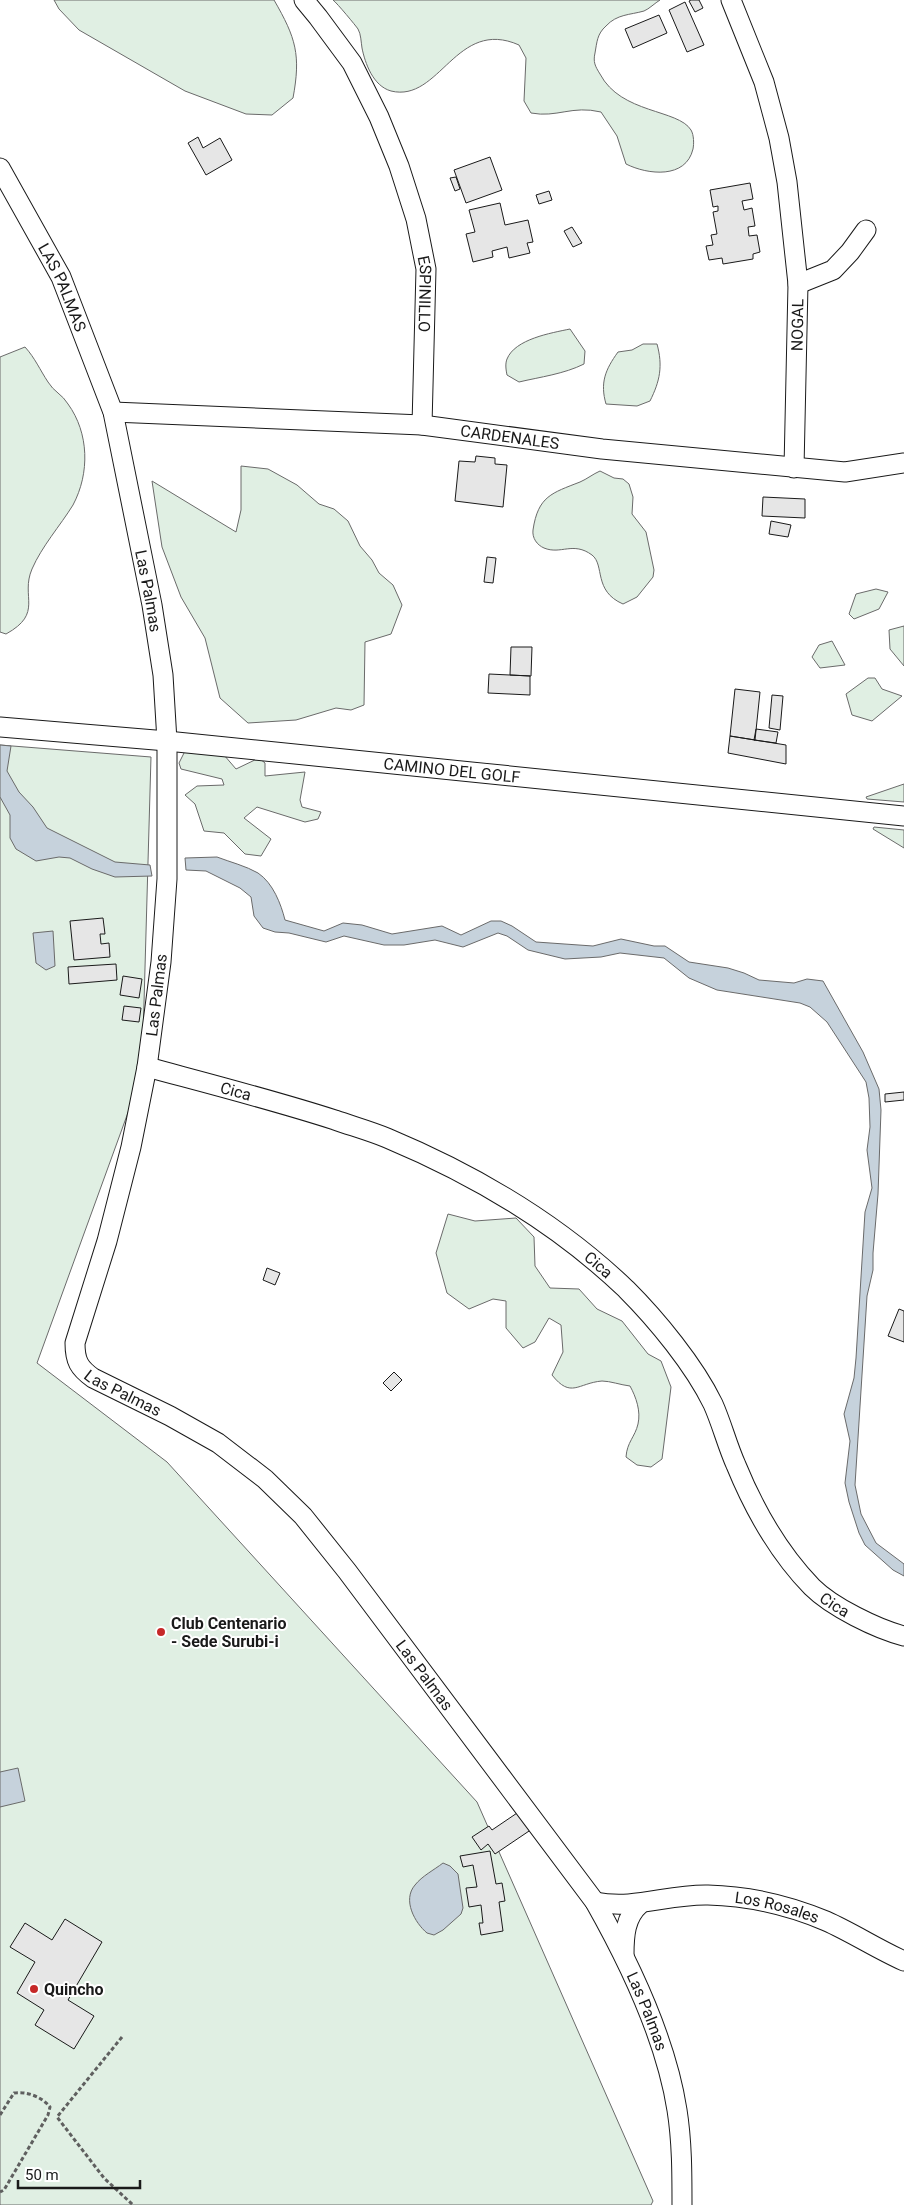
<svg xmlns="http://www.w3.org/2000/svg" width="904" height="2205" font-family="Roboto,sans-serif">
<rect width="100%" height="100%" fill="#fff"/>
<path fill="#e0efe3" stroke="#6a6a6a" d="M54,0h220c22,38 27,55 19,98l-21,17 -26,-1 -61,-23 -106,-61 -20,-21z
M333,0h327c-5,3 -11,9 -16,11 -14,4 -27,3 -38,15 -9,8 -9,16 -11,27 -2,9 0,13 5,21 21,40 78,35 91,56 3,5 3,14 2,19 -7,30 -45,26 -67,15l-9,-28 -16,-24c-29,-7 -44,6 -70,1l-7,-12 2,-43 -7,-13c-63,-28 -79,58 -128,46 -18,-5 -26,-28 -29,-43 -1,-6 -1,-14 -4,-19 -2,-3 -21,-26 -25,-29z
M570,329l15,22 -1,13c-20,10 -44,13 -65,18l-12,-7c-1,-5 -2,-11 0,-16 8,-20 44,-26 63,-30z
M643,344h14c6,22 3,37 -7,57l-13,5 -31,-2c-6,-21 -1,-34 12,-52l14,-2z
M25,347c10,11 15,23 23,35 5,9 15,13 20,22 21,29 22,69 5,101 -13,21 -31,41 -41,64 -12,28 12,44 -26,65l-6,-2v-275z
M241,466l27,3 29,16 22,19 15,5 14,12 12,25 12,14 7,13 14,12 9,20 -11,29 -26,8 -1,63 -13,5 -15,-2 -40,12 -48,3 -28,-25 -15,-60 -24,-41 -19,-50 -10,-66 84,51 5,-22z
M600,471l14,7 9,1 6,5 4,13 -1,17 14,18 8,38 -1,7 -16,20 -14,7c-30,-13 -18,-39 -31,-49 -19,-14 -31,0 -48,-7 -7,-3 -12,-10 -11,-18 5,-34 19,-37 47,-48 7,-3 13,-8 20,-11z
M876,589l12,3 -9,17 -25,10 -5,-5 7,-20z
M904,626v40l-14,-17 -1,-19z
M832,641l13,24 -25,3 -8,-11 7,-12z
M868,678h7l7,11 20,7 -30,25 -20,-6 -6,-21z
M0,745l151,12 -9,317 -105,289 130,99 310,340 176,399 -2,4h-651z
M218,748l18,21 23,-11 6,5v13l40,-4 -5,28 2,7 19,5 -3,7 -13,3 -48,-15 -13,11 27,21 -10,17 -16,-2 -21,-21 -20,-2 -9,-27 -10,-9 12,-9 27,-1 -2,-6 -41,-10 -2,-6 6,-12z
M904,784v18l-37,-3 -1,-2z
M874,827l30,3v18l-31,-19z
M448,1214l27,7 41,-3 18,19 1,29 15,22 29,1 18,20 25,12 26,33 13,7 10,26 -9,72 -11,8 -14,-2 -11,-8c1,-15 9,-20 12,-33 3,-13 -2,-27 -8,-38 -9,-1 -20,-5 -28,-5 -24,2 -31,18 -50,-6l11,-23 -2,-27 -12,-7 -14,24 -12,6 -17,-20v-27l-13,-2 -24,10 -22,-16 -11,-40z"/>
<path fill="#c6d2dc" stroke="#6a6a6a" d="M0,745l11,1 -4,25 12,21 14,15 14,21 68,34 35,3 2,11 -37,1 -23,-8 -22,-11 -11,-1 -23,4 -20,-12 -6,-11v-23l-10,-18z
M217,857c13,5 29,9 41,16 15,10 23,31 27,47l39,11 19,-8 19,2 30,9 50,-8 19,9 30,-14h10l11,5 24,16 57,4 28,-7 33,7h11l24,16 39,6 16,5 15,7 35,3 13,-4 16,2 40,71 16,37 2,21 -3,84 -5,59v17l-6,26 -12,189 6,29 15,29 28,21v12l-11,-6 -28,-25 -6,-12 -10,-31 -4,-19 5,-42 -6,-27 10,-36 2,-20 9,-146 7,-24 -5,-38 3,-23 -1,-29 -3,-16 -39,-60 -17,-15 -10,-4 -83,-13 -28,-12 -25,-20 -44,-5 -19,4 -36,2 -37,-9 -21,-14 -9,-3 -35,14 -28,-7 -31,5h-20l-40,-9 -18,6 -37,-9 -14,-1 -12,-4 -9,-12 -3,-19 -11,-9 -34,-17 -20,-1 -1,-12z
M53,931l2,35 -9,4 -10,-7 -3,-30z
M18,1768l7,33 -25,6v-35z
M443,1863l7,3 8,8 5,34 -2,6 -18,16 -9,5 -7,-2c-12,-10 -25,-33 -12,-48 7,-9 19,-15 28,-22z"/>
<path fill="#e6e6e6" stroke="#1a1a1a" d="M691,0h8l4,8 -8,4 -6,-11z
M685,2l19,43 -17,7 -18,-42z
M659,15l8,18 -34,15 -8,-19z
M198,137l5,11 17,-10 12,22 -26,15 -18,-32z
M490,157l12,33 -36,13 -12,-33z
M456,177l4,12 -5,2 -5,-13z
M750,183l3,16 -11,2 2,9 8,-2 3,18 -7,1 1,9 8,-1 3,17 -7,2v5l-30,5 -1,-6 -13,2 -3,-14 7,-1 -2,-10 6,-1 -4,-22 5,-1v-5l-5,1 -3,-17z
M549,191l3,9 -13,4 -3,-9z
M500,203l5,22 23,-5 5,22 -6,1 3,10 -21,5 -2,-11 -15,4 1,6 -20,5 -7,-28 9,-2 -6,-22z
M572,227l10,16 -9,4 -9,-16z
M476,456l19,2v6l12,1 -4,42 -48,-6 4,-40 16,1z
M763,497l42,2v19l-43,-2z
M771,521l20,4 -3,12 -19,-3z
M487,557l9,1 -3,25 -9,-1z
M511,647h21l-1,29 -21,-1z
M489,674l41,2v19l-42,-2z
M735,689l25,3 -5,48 -25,-4z
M772,695l11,1 -3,34 -11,-2z
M756,729l22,3 -2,11 -22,-3z
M730,736l56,9v19l-58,-11z
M103,918l2,16h-5l1,10 8,-1 1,14 -36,3 -4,-39z
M116,964l1,16 -48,4 -1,-17z
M123,976l19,3 -3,19 -19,-3z
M124,1006l17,2 -2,14 -17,-2z
M904,1092v8l-19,2v-8z
M267,1268l13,5 -5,12 -12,-5z
M899,1309l5,2v31l-16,-6z
M394,1372l8,8 -11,11 -8,-8z
M523,1809l12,18 -40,27 -7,-10 -7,6 -9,-13 17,-11 3,4z
M490,1851l6,33 6,-1 3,18 -6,1 4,29 -22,4 -2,-12h4l-2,-18 -12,2 -3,-19 11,-1 -4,-22 -10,2 -3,-11z
M65,1919l37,23 -34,58 26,16 -20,33 -39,-24 9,-15 -27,-17 18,-31 -25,-15 15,-24 27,17z"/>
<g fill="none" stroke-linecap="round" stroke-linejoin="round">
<defs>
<g id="minor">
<path id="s1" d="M304,0l14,17 34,46 27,54 20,49 17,53 10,50 -4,156"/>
<path d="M731,0l33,82 15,56 8,44 11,102 -4,184"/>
<path id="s2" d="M0,168l61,109 52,135 39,193 11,70 4,66v138l-6,83 -14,105 -16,80 -24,94 -32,102c0,18 4,25 18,35l77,38 48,27 47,36 38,37 44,55 248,331c35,62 71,137 82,208 5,31 5,64 5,95"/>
<path d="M798,284l35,-14 17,-18 16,-22"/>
<path id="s3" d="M113,412l309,13 180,24 243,23 59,-9"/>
<path id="s4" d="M0,727l167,14 737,75"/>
<path id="s5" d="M147,1067c63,17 126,33 188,53 17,6 35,11 52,18 86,36 170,85 239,151 31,31 68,76 87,115 9,20 14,41 23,61 18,44 43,88 76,122 20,20 65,42 92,49"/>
<path id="s6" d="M595,1902c41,8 72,-8 113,-7 41,1 80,10 118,26 27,12 51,28 78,40"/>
<path d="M624,1955c0,-19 1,-38 16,-51"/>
</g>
</defs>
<use href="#minor" stroke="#1a1a1a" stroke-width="21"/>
<path stroke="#5f5f5f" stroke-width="3" stroke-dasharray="4 2.5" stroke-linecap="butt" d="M122,2037l-65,80 47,61 29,27
M0,2115l14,-22c13,-2 28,4 36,14l-2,8 -44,75 -4,2"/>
<use href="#minor" stroke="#fff" stroke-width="19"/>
</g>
<g fill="#c62828" stroke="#fff" stroke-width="2">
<circle cx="161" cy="1632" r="5"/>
<circle cx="34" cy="1989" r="5"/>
</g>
<g text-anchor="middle" stroke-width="4" stroke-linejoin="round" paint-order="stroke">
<g font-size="16" fill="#1a1a1a" stroke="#fff">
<text dy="6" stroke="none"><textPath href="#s2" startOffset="135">LAS PALMAS</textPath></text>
<text dy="6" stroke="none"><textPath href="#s1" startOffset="324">ESPINILLO</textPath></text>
<text transform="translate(797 325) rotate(-89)" y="6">NOGAL</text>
<text dy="6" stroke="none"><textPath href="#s3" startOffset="398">CARDENALES</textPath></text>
<text dy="6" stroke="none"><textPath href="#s2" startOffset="452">Las Palmas</textPath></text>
<text dy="6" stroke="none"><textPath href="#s4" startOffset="454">CAMINO DEL GOLF</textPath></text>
<text transform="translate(156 995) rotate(-83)" y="6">Las Palmas</text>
<text dy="6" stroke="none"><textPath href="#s5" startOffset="92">Cica</textPath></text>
<text dy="6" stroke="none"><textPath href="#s5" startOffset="498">Cica</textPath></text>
<text dy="6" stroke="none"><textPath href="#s2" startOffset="1291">Las Palmas</textPath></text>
<text dy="6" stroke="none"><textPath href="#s5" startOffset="918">Cica</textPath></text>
<text dy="6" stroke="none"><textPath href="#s2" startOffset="1711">Las Palmas</textPath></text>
<text dy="6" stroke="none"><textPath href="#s6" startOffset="184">Los Rosales</textPath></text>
<text dy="6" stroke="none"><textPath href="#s2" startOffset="2116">Las Palmas</textPath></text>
</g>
<g font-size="16" font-weight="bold" fill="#1a1a1a" stroke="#fff" text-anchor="start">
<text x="171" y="1629">Club Centenario<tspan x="171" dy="18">- Sede Surubi-i</tspan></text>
<text x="44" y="1995">Quincho</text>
</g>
</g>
<path d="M18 2180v8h122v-8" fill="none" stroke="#1a1a1a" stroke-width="2.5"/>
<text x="25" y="2180" font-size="15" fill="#1a1a1a" stroke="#ffffff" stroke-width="4" paint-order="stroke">50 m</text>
</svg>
